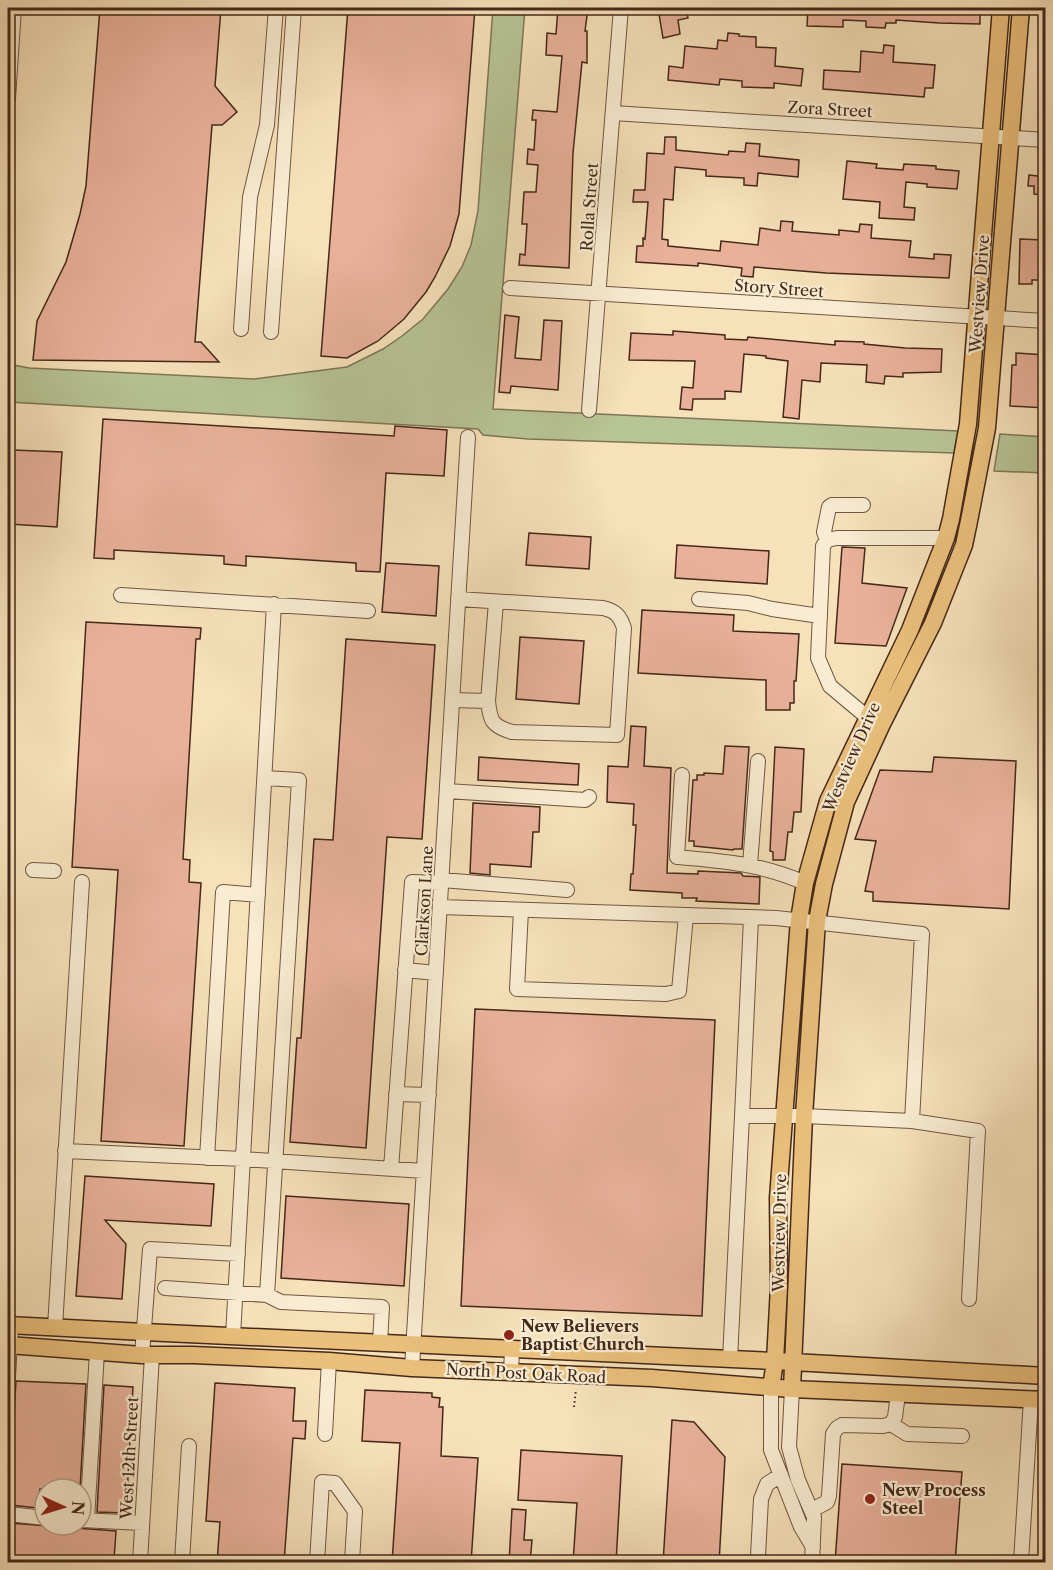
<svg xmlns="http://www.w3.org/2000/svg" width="1053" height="1570" font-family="'Libre Caslon Text',serif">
<rect width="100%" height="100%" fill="#f6e1b9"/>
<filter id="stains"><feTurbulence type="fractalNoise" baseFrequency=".00333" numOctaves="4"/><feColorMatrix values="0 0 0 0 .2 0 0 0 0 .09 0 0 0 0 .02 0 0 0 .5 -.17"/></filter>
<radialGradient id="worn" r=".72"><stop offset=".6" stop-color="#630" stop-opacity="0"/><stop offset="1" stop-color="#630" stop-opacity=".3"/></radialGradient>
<path fill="#b7c494" stroke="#7e7657" stroke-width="1.5" d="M493,8h32l-32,401 465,22 -4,22 -426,-14 -45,-4 -5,-6 -470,-27v-38l21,4 225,11 93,-12 36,-18 19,-13 21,-17 25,-30 14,-22 9,-22 7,-34z
M1000,434l45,3v36l-51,-2z"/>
<path fill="#e9b19a" stroke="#44281a" stroke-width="1.5" d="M100,8h121l-6,78 22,26 -15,13h-10l-17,217h6l18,20 -186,-2 4,-39 29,-59 14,-48 6,-28z
M348,8h127l-16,206 -9,32 -15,31 -9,15 -22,27 -26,22 -31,17 -26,-2z
M558,8h30l-3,23h2v32l-5,-1 -9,91 -4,115 -50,-3 1,-11 5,1 2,-31h-5l2,-32h12l2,-27 -11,-1 1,-15 6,1 2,-30h-4l1,-10 24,2 5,-56 -16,-1 1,-22 9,1z
M658,8h28l2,10 -10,2 2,14 -17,4z
M808,8h172v16l-41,-1 -43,-3v3h-10l-1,5 -19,-1v-6l-23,-1v7l-36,-1z
M728,33l11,1v2l17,1v10l20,1 -1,18 28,3 -2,17 -27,-3v5l-32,-1v-6l-22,-2 -1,6 -51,-5 1,-14 14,2 2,-22 32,3 1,-9 9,1z
M884,45l10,1 -1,16 42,3 -2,23h-8l-1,9 -101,-8 1,-19 36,2 1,-21 22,2z
M665,137h11v13l52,5 1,-4 16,1 1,-9 14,1 -1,12 40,4 -1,17 -40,-4 -1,13 -13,-1v-7l-38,-2v-6l-31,-3 -2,33 -9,-1 -2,40 6,1v6l52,5 1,-10 37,4 2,-17 20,3 1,-10 12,1 -1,9 47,4v-5l20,2 1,-8 12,1 -1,13 40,3 -2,16 25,2v-5l17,1 -2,23 -123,-5 -72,-6 -1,10 -12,-1 1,-8 -44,-5v3l-62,-4 1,-16h6v-8l2,1 3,-37h-15l1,-12h11l2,-37 17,1z
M847,161l30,3 -1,4 27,2 1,-6 32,2v3l23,2 -2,18 -30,-2v-3l-21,-2 -2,25 11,1 -1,12 -35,-2 1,-16 -37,-3z
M1029,175l17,2v18l-12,-1v-8h-6z
M1020,239l23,1 -1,24h4v16h-14v4h-13z
M505,315l14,2 -4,41 26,2 3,-40 18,1 -4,69 -47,-4 -1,7 -11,-1z
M673,331l52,4v4l22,1 1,-3 87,8v-4l29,1v2l41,4 37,1 -1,23 -38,1v4l-18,-1 -1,8 -18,-2 1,-17 -46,-2 -1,19 -18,-2 -3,39 -16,-2 5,-56 -22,-3v-2l-22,-2 -3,38 -16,-1v8h-32l-1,11 -12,-1 2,-22 11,1 2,-27 -66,-1 2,-27 42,2z
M1016,353l30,2v53l-36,-2 2,-41h4z
M103,419l291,17 1,-10 52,4 -3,46 -58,-3 -6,99 -24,-1v-8l-110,-7v10l-22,-2v-8l-110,-6v9l-20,-1z
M13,450l49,2 -5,75 -48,-3z
M529,533l62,4 -2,32 -63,-4z
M677,545l92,6 -2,33 -92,-6z
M842,547l23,1 -3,35 45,5 -21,58 -51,-3z
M386,563l53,3 -3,50 -54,-4z
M642,610l92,5 -1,16 66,3 -3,47h-2v22h-4v7h-24v-30l-128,-7z
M86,622l115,6 -1,11h-4l-13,220 7,1 -1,22 12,1 -17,263 -83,-5 17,-271 -46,-3z
M520,637l64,4 -5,63 -63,-5z
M346,639l89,6 -13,194 -35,-2 -21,311 -76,-6 7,-104h4l13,-199 19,1z
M631,726l15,1 -2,39 27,2 -4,105 31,1v-3l43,2 2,3 17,1 -1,27 -63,-3 1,-3h-15v-5l-52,-3 1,-16h2l2,-33 1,-16h-3l1,-21 -27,-2 1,-36 20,1z
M725,746l24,1 -7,102h-8l-1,1 -39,-4v-5h-5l4,-61h4v-5h7v-2l19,1z
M775,747l29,2 -3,63h-7l-2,20h-4l-3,28h-12v-8l-3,-1z
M479,757l100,7 -1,21 -100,-5z
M934,757l82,4 -7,148 -136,-8v-9l-8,-1 11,-50 -21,-2 25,-69 52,2z
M473,803l67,4 -1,25h-6l-2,35 -41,-3v11l-20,-2z
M475,1009l240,11 -13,296 -241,-10z
M85,1176l129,8 -3,42 -106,-6 21,24 -4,55 -46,-3z
M286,1196l123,8 -5,82 -123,-8z
M16,1381l70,3 -6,105h-40l-2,19 -28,-3 1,-10h-2z
M215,1383l80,5 -2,33h13l-1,18 -12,-1 -9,125h-67l3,-41 -14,-1z
M104,1385l29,2 -7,126 -29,-1z
M365,1390l67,3v4l8,1 -1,9h4l-2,49 37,2 -7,105h-79l8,-120 -38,-2z
M672,1420l22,2 31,35 -6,106h-56z
M521,1450l101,6 -6,107h-43l4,-60 -59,-3z
M842,1464l120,8 -7,91h-120z
M512,1509l14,1 -2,30h8l-2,23h-21z
M9,1523l107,8 -2,29 -106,-4v-32z"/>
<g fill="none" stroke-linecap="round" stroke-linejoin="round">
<defs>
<path id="minor" d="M8,99l6,-91
M613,113l433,27
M510,288l536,33
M241,329l9,-132 17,-72 9,-117
M271,332l23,-324
M589,410l32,-402
M827,540l-3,-8 5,-25 3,-2h31
M121,595l247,16
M458,599l145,9c13,3 17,8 21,20l-7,107 -105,-3c-20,-6 -22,-11 -24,-31l8,-99
M699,599l49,4 24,6 48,7
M452,700l36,1
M867,717l-37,-31 -12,-28 5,-112 4,-6 10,-2h109
M682,775l-5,82c47,4 84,7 128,26
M265,778l34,2 -32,515
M447,791l138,9 4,-3
M750,865l8,-104
M33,870l21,1
M442,880l125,10
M440,907l336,11 146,16 -10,187 -108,-5h-62l9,-198
M521,910l-4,79 149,5 13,-3 7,-75
M405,970l31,3
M396,1094l33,1
M912,1121l66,10 -9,168
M65,1151l178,8 181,12
M207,1158l16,-266 35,3
M391,1169l21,-287 29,1
M165,1288l102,7 14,7 101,5 -2,36
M55,1327l27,-445
M233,1336l41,-732
M142,1355l8,-106 88,5
M730,1359l12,-243
M412,1368l56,-931
M511,1373l1,-24
M8,1377l3,-52
M771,1388v62l30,77 12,20
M792,1389l-3,58 9,33 16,37 -2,45
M891,1424l16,10 55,2
M325,1434l4,-73
M812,1510l15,-8 2,-6 4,-62 4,-6 5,-3 41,1 8,-2 4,-7 3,-23
M8,1514l37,4
M81,1520l61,3
M87,1520l10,-168
M140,1562l12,-207
M182,1562l7,-116
M317,1562l5,-80 13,1 20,28 -3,51
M762,1562l-4,-6 3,-57 6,-15 14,-9
M1021,1562l10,-163"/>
<path id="major" d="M8,1325l136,7 631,29 271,15
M8,1345l134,10h51l136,6 83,7 240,10 140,11 254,11
M771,1388l4,-27 4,-74 -1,-89 21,-278 6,-37 23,-82 82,-171 36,-92 5,-19 17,-95 33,-416
M792,1389l12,-273 13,-195 7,-37 22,-82 36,-78 51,-101 31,-78 5,-24 18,-93 34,-420"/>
</defs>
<use href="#minor" stroke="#705642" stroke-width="16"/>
<use href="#major" stroke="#44281a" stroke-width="19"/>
<path stroke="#44281a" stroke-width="2" stroke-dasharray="1.5 3" stroke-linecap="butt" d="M574,1407l2,-18"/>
<use href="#minor" stroke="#f9ecd2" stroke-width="14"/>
<use href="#major" stroke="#ebc07c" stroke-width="16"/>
</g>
<g fill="#8f2418" stroke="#f9ecd2" stroke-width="2">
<circle cx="509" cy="1335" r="6"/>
<circle cx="870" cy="1499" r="6"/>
</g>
<g text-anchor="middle" stroke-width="4.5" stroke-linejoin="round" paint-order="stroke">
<g font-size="16" fill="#44281a" stroke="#f9ecd2">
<text transform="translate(830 109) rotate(3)" y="6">Zora Street</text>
<text transform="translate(589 207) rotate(-86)" y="6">Rolla Street</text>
<text transform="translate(779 288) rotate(4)" y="6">Story Street</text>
<text transform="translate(979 294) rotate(-86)" y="6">Westview Drive</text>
<text transform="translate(851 757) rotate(-66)" y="6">Westview Drive</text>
<text transform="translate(424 901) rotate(-87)" y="6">Clarkson Lane</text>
<text transform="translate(779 1233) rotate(-89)" y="6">Westview Drive</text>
<text transform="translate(526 1373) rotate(3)" y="6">North Post Oak Road</text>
<text transform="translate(129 1458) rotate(-87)" y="6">West 12th Street</text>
</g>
<g font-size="16" font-weight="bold" fill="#44281a" stroke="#f9ecd2" text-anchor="start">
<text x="521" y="1332">New Believers<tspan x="521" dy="18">Baptist Church</tspan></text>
<text x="882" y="1496">New Process<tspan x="882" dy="18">Steel</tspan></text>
</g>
</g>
<rect width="1053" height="1570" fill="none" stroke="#f6e1b9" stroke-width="30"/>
<rect x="9" y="9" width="1035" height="1552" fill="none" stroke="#44281a" stroke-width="3"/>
<rect x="15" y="15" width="1023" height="1540" fill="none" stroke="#44281a" stroke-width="1.5"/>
<g transform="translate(63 1507) rotate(94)"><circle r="28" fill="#f9ecd2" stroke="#b19e88" stroke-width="1.5"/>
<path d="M0-4.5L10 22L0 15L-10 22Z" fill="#8f2418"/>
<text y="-9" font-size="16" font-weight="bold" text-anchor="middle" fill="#44281a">N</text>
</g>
<rect width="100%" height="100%" filter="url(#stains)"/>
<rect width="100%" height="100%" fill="url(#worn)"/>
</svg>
